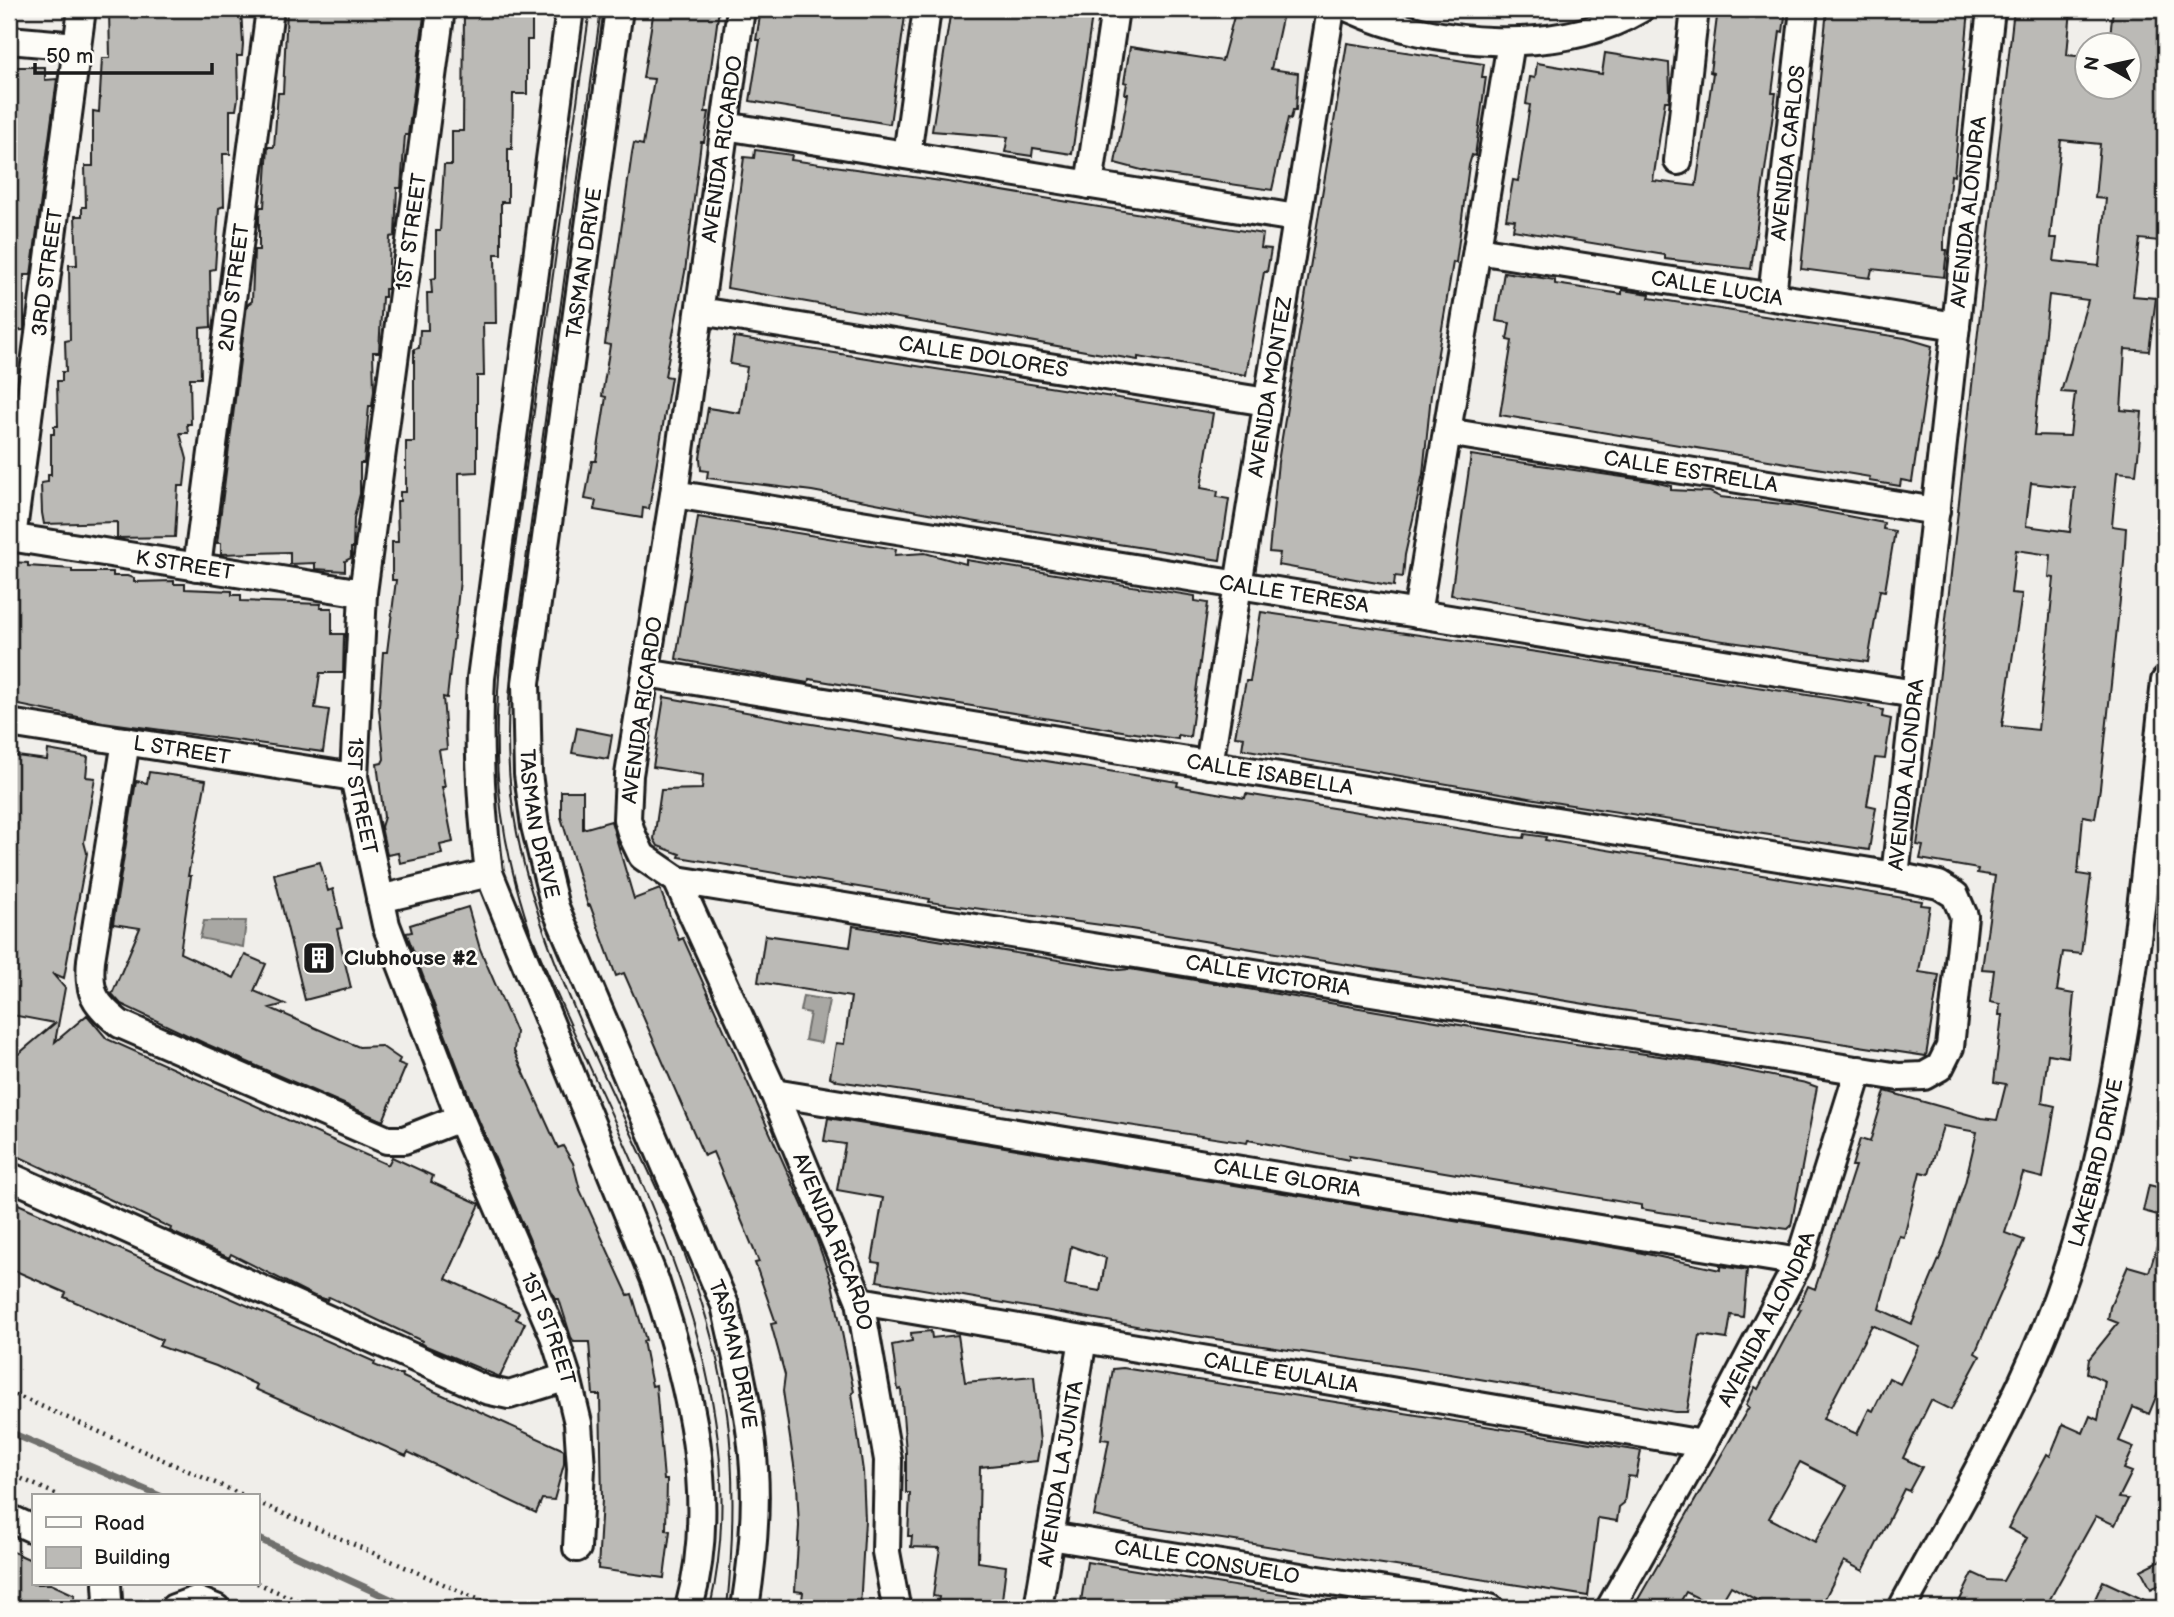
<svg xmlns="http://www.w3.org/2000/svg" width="2174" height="1617" font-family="'Balsamiq Sans',sans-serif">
<rect width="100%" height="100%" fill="#f0eeea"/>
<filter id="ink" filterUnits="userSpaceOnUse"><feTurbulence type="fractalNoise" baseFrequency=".0143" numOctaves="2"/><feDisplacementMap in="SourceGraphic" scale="14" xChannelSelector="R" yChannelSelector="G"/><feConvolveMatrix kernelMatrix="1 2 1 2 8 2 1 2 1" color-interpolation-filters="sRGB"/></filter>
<g filter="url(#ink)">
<path fill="#a8a7a3" stroke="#706f6d" stroke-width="2" d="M204,921h42l-3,26 -43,-9z
M803,996l26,4 -8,43 -16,-3 5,-27 -10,-2z"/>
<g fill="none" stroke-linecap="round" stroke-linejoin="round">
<path stroke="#706f6d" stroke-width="7" d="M9,1432l151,64
M257,1538l153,70"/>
</g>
<path fill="#bbbab6" stroke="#1c1c1c" stroke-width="2" fill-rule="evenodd" d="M109,9h132l2,35 -1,12h-5l1,42 -2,12h-6v44h-7l1,52 -5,2 -4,61 -5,1 1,57 -11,1 1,50h-11l1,46h-4l1,9h-8l7,26 -3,27h-6l-3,51 -58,1v-16l-73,2 -2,-11 -1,-30 7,-1v-7h3v-41h3v-8h4l-1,-45h5v-9h4l-1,-31 5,-1 -1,-75h8l-2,-49h7v-9h4l-1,-41h8v-55l6,1 3,-54h8z
M287,9h138l-17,126h-3l-4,53h-4l-2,48 -5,1 -2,52h-3v8h-3l-3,55h-6l1,39 -2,15h-3l-5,57h-4v31l-6,24 -1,30h-2v10l-6,3v10l-30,-2v-6l-25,1v-12l-69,2v-11h-4l30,-238 5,-4 2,-51h5v-33l1,-10h4l4,-60h6l4,-54h5z
M464,9l68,1v30h-5v54h-14l-1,55h-4v53h-7v52h-6l1,69h-13l1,53h-7v96l-18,1 1,107 -13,118 -4,-1 4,52 -8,1 6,37h-3l11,55 -13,3 2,9 -42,9 -2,-10 -11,2 -6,-28 3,-10 -7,-53 5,-1 2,-4 -5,-52 4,-55h4l9,-72h-4v-38h6l-1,-41h3v-9h6v-50h8v-93l5,-1 1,-18h8l-1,-37h5l-1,-14 5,-1v-47h4l4,-66h8v-34h11z
M654,9h65l-14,103h4l-5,30h-3l-16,130 -20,104 6,1 -22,132 -6,-1 -1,10 -48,-8 2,-9 -11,-2 7,-38h4l10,-64 -4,-1 8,-51 -5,-1 27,-191 2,-10 9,2 11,-66 -11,-1z
M797,9h109l-16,115 -140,-23 10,-61h-4l4,-24 4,1 1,-5 32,5z
M951,9h142l-21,145 -39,-6 -1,8 -27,-4 3,-15 -76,-6z
M1236,9h48l-13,60 27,4 -2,37h-3l-2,9 -3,-1 -16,72 -119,-17 -38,-10 13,-69h-3l2,-11 -3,-1 6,-35 92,14z
M1718,9h68l-3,23 -3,-1 -8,62h4l-25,176 -86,-10v-4l-152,-25 2,-10 -9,-1 7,-39 5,1 12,-76 -4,-1 4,-27 5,1 2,-15 65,11 3,-21 64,10 1,32 -1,6h-4l-12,80 43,5 17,-113 -3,-1z
M1827,9h142l-15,167 -3,-1 -7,63v12h3l-3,27 -72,-8 -2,9 -69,-9z
M2014,9h57l-4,46 20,2v31h42v-42h-20l4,-37h51l-5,41 6,1v130l-6,60 -19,-2 -7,57 23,2 -7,53 -24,-2 -4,61 21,2 -3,36 -3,26 -19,-2 -5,54 14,2 -2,34 -24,226 -5,30 -12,-2 -5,58 13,2 -10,78 -18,-2 -6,39 17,3 -6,63 -20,-3 -6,49 13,3 -12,72 -20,-5 -18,60 19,7 -49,113 5,3 -29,54 -20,-10 -28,58 19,9 -13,24 -5,-2 -41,82 -19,-10 -24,47h-49l-40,-22 -13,22 -32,-16 -7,12 -12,-4 16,8h-50l116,-201 -3,-2 9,-18 3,2 43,-80 -3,-1 10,-22 7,3 40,-123h-3l8,-27 10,3 15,-51 96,27 16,2 9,-36 -12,-2 8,-67h-3l1,-11 -10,-2 4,-32 -12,-1 13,-93 -18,-3 1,-4 -58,-10 3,-13 -6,-1 15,-101zM2061,140l39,4 -5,54 11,1 -7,67 -45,-5 3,-23h-7zM2049,295l39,5 -27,92 14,1 -5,43 -36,-1zM2031,483l44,5 -5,44 -44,-6zM2016,550l35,5 -2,22 5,1 -16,152 -36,-4 20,-132 -11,-1zM1943,1126l34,6 -12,51 -22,67 -31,74 -33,-15 20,-73 5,1 16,-65 9,2zM1872,1325l47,21 -19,38 -11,-6 -16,33 -4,-2 -12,25 -34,-15zM1800,1462l47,24 -32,56 -46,-24z
M1347,43l137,21 -2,13h4l-11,79 -3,-1 -3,10 -13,98 -3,-1 -22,133 -8,79 -18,81 -2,22 -8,-1 -1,10 -116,-21 2,-12 -11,-1 9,-90z
M9,67h36v13l12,-1 -26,196h-7v55l-15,1z
M755,150l37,5 -1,5 157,22 315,52 -2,14 10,1 -4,23h-3l-18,103 -108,-18v3l-24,-4 -387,-68 17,-131 10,1z
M1504,272l51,8v4l67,10v-4l28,4 -1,4 256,40 27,8 -20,136 -11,-2 -1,6 -31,-5 1,-4 -370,-62 12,-74 -5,-1 3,-17 -14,-2z
M734,337l479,76 -12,75 17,3 -1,6 12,2 -9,61 -249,-39 -159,-30 -105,-13 1,-7 -7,-1 -1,-12 8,-50 32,5 7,-46 -17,-3z
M1471,455l179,26 21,5v4l39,2 10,5 70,8 94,18 -1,6 12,2 -10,60 -5,-1 -12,72 -151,-22 -266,-45z
M698,517l198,32 -1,6 30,-2 41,11v-4l229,36v5l13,2 -18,134 -12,-2v4l-50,-7 -319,-53 -1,4 -132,-24z
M9,562l19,1v3l44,3v3h41v4h14l7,2v4l40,-1v3h11v5l47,2v4h9v6l80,3 -1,4h12v26h12l-1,39h-23l-5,35 14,2 -6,42 -220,-30 -94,-19z
M1261,612l276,40 333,53 -1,2 14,3 -1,7 9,2 -6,40 -10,-1 -8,47 9,2 -7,43 -304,-46 -323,-55 2,-12 -9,-1 11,-55h4z
M664,697l142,26 372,59 -1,4 68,12 1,-4 266,43 12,1 1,-4 21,3 -1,3 377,61 -1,4 9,1 -11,66 20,3 -13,81 -311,-47 -484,-80 -202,-27 1,-3 -251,-42 1,-3 -22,-8 -4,-7 7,-49 41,-1 1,-14 -50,-8z
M577,728l35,7 -4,24 -36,-6z
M48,750l40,7 -2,20 9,1 -11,64 3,11 -23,125 -12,-5 13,15 -10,54 32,-27 20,24 281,126 4,-8 41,19 -2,6 49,22 -34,75 73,33 -3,7 9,4 -25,54 -81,-34 3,-2 -93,-44 -2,3 -13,-4 -83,-42 -2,4 -59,-27 1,-3 -162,-76v-90l46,-39 -43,-8 2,-10 -5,-1v-249l38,5z
M149,772l57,8 -18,96h3l-11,77 54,25 11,-23 21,9 -12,27 31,13 -15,4 89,39 22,-1 19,13 -2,4 8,3 -23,55 -179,-78 -83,-39 -9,-10 28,-66 -27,-4 23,-143 11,2z
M561,791h22v38l28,-8 23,78 26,-10 19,51 4,-2 130,291 19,54 22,109 -2,1 11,78 2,49 -5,88h-59l2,-16 -8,-1 4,-65 -2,-41 -14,-94 2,-16 -14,-51 5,-1 -21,-60 4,-1 -46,-110 -9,4 -80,-183 -8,3 -26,-71 -2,1 -27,-89z
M320,862l8,29 5,-2 9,39 -5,1 14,59 -46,12 -31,-126z
M468,907l12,42 36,83 -2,19 44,97 5,-2 10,17 7,27 48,105 4,-1 14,46 -3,1 9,45 4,-1 8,95h3l-1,50 4,1 -6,47 -66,-9 4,-69 -2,-105h-7l-4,-53h-15l-3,-5 -12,-38h-4l-82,-192 -65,-170 -2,-4 6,-1 -2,-7z
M853,926l266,44 11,-1 418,71 160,23 98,20 11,4 -26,139 -3,3 -122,-16 -25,-4v-4l-292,-49v4l-101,-20 -1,3 -409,-62 -8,-4 6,-34 8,1 7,-47 -93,-15 7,-47 85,12z
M828,1118l796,131 96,21v-4l27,4 -4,47 -12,-2 -4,24 -27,-4 -13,77h-12l-225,-38 -268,-40 -305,-53 3,-18 -8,-1 11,-64 -46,-8 8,-46 -21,-3zM1071,1246l35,12 -6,33 -35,-6z
M2149,1185l16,4v28l-22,-6z
M9,1200l366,162 -1,3 22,9h6l1,3 161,73v14l-10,36 -12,-1 -6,14 -128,-61 -2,4 -151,-67 2,-4 -41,-19 -57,-20 3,-6 -98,-43 2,-4 -57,-25z
M2161,1233l4,1v141l-16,39 -16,-7 -14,34 15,6 -10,22 8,3 -13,26 9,1 -13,26 -19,-9 -51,92h-89l17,-35 15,7 15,1 24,-43 -19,-10 39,-74 3,2 13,-32 20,9 7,-17 8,4 7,-39 -18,-8 2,-14 29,-36 -10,-4 2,-12 18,-41 21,6z
M931,1331l1,7 26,-3 7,47 69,-6 6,67 -3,18 -57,6 -2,95 28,4 -5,42h-64l2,-11 -6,-1 7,-48 -29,-1 1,-11h-4l2,-43h-4v-41l-5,-63 -3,1 -6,-45 20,-4 -1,-8z
M1123,1368l518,83 -5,26 -8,-1 -4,27 -5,4 -2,14 -19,-3 -10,78 -450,-70 -44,-10 15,-76 -8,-1 12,-70z
M9,1550l24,11v23h18l24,11 -5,13h-61z
M2165,1558v24l-14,7 -10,-19z
M1087,1562l221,36v10h-228z
M2103,1581l59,27h-71z"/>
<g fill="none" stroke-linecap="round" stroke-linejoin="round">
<defs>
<g id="minor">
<path id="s1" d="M441,9l-78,584 -9,184 32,148 74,193 94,218 13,41 11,46 3,45 -4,80"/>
<path d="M570,9l-89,669c-4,66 0,129 8,195l166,407c35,106 64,218 34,328"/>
<path id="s2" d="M619,9l-93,674 2,91 7,52 20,81 170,398c12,54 26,109 29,164 3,46 -2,94 -9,139"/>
<path id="s3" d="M741,9l-67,485 -45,281 -2,44 5,16 10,21 35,24 97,213 86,208 28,159 -2,92 10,54"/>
<path d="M1351,9c83,38 208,48 289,0"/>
<path d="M9,40l68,6"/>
<path d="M725,126l571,92"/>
<path d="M907,155l20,-146"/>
<path d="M1678,161l17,-152"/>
<path d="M1089,185l26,-176"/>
<path id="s4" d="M1477,250l479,76"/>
<path id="s5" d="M1772,296l32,-287"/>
<path id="s6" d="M700,311l567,91"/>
<path id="s7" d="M1447,432l489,79"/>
<path id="s8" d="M674,494l1241,200"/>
<path id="s9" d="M9,537l354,56"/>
<path id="s10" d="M12,538l70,-529"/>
<path id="s11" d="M197,567l73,-558"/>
<path d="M1417,614l94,-572"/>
<path id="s12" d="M646,673l1249,203 44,9 16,10 9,21 -14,131 -10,20 -16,9 -25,1 -1222,-197"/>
<path id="s13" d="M9,723l345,54"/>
<path d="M126,741l-35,219c-3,33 3,43 29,64l267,116h17l56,-22"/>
<path id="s14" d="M1209,765l122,-756"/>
<path id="s15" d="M1895,876l96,-867"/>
<path d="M380,899l109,-26"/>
<path id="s16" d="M774,1093l1025,169"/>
<path d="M9,1176l477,214 23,5 58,-18"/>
<path id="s17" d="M860,1301l843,143"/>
<path d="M9,1518l24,11"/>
<path id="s18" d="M1050,1536l440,72"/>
<path d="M104,1608l4,-8 -1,-16"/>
<path d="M174,1608l22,-8 20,8"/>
<path id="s19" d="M1038,1608l45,-269"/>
<path id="s20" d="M1610,1608l93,-164 96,-182 60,-192"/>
<path id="s21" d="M1902,1608c49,-91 104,-181 143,-278 82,-202 97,-434 120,-649"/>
</g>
</defs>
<use href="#minor" stroke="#1c1c1c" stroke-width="32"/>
<path stroke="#1c1c1c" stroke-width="4.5" stroke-dasharray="2 5" stroke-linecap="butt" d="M9,1392l236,104
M9,1473l51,23
M257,1502l241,106
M257,1583l57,25"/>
<use href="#minor" stroke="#fdfcf7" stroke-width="26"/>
<path stroke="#1c1c1c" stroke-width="2" d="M590,9l-88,632c-11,109 -7,186 28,290 86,215 234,435 180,677
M601,9l-87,639c-8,61 -9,124 3,185 26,135 105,272 159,399 55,135 65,232 51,376"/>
</g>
</g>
<defs>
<symbol id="building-square" viewBox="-11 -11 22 22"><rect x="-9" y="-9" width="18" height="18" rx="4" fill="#1c1c1c" stroke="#fdfcf7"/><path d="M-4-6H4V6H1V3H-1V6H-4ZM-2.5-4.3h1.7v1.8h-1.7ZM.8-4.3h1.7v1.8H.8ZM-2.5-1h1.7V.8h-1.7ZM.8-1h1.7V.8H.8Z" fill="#fff"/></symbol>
</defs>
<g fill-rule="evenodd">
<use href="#building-square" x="300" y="939" width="38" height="38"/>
</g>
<g text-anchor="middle" stroke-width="5" stroke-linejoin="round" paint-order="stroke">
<g font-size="21" fill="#1c1c1c" stroke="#fdfcf7">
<text transform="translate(722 149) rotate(-82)" y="7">AVENIDA RICARDO</text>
<text dy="7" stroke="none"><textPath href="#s5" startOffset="144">AVENIDA CARLOS</textPath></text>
<text dy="7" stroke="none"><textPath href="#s15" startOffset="668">AVENIDA ALONDRA</textPath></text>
<text transform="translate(411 232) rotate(-82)" y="7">1ST STREET</text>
<text transform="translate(584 263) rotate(-82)" y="7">TASMAN DRIVE</text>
<text dy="7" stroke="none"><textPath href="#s10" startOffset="268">3RD STREET</textPath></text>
<text dy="7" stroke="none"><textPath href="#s11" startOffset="282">2ND STREET</textPath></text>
<text dy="7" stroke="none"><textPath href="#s4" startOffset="243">CALLE LUCIA</textPath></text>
<text dy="7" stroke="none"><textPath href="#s6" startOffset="287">CALLE DOLORES</textPath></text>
<text dy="7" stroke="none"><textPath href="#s14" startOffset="383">AVENIDA MONTEZ</textPath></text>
<text dy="7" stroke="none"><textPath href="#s7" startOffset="247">CALLE ESTRELLA</textPath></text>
<text dy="7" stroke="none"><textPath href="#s9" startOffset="178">K STREET</textPath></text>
<text dy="7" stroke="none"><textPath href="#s8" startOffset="628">CALLE TERESA</textPath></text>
<text transform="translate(642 710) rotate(-82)" y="7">AVENIDA RICARDO</text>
<text dy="7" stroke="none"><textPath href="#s13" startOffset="175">L STREET</textPath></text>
<text dy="7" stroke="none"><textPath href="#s15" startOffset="102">AVENIDA ALONDRA</textPath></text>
<text dy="7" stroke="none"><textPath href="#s12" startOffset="632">CALLE ISABELLA</textPath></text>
<text dy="7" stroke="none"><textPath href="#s1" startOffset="793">1ST STREET</textPath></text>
<text dy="7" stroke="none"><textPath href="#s2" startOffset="822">TASMAN DRIVE</textPath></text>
<text transform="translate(1268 975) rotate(9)" y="7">CALLE VICTORIA</text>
<text dy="7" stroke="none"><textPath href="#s21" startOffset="488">LAKEBIRD DRIVE</textPath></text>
<text dy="7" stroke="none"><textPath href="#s16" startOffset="520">CALLE GLORIA</textPath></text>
<text dy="7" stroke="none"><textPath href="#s3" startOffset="1295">AVENIDA RICARDO</textPath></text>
<text dy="7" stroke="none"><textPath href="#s20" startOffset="329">AVENIDA ALONDRA</textPath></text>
<text dy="7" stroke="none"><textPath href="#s1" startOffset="1360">1ST STREET</textPath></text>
<text dy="7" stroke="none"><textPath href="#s2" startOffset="1390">TASMAN DRIVE</textPath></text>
<text dy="7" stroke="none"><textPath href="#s17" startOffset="427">CALLE EULALIA</textPath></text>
<text dy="7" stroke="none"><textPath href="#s19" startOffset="136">AVENIDA LA JUNTA</textPath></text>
<text dy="7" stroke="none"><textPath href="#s18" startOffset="159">CALLE CONSUELO</textPath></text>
</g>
<g font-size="21" font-weight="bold" fill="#1c1c1c" stroke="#fdfcf7" text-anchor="start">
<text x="344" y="965">Clubhouse #2</text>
</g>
</g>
<rect width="2174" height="1617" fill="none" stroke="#fdfcf7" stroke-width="35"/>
<rect x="18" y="18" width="2139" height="1582" fill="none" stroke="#1c1c1c" stroke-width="2.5" filter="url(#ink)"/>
<rect x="32" y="1494" width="228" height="91" fill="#fdfcf7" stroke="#a3a29f" stroke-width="2"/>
<rect x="46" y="1517" width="35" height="10" fill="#fdfcf7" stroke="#a3a29f" stroke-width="2"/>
<text x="94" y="1530" font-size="21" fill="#1c1c1c">Road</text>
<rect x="46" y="1547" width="35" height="21" fill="#bbbab6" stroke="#a3a29f" stroke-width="2"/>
<text x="94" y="1564" font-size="21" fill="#1c1c1c">Building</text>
<g transform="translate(2108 66) rotate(279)"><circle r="33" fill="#fdfcf7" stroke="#a3a29f" stroke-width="2"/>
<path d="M0-5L12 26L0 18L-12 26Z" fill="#1c1c1c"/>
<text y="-10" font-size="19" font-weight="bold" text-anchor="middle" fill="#1c1c1c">N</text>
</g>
<path d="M35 63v10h177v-10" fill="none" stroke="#1c1c1c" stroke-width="3.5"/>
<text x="46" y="63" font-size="21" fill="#1c1c1c" stroke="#fdfcf7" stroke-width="5" paint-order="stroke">50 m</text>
</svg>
